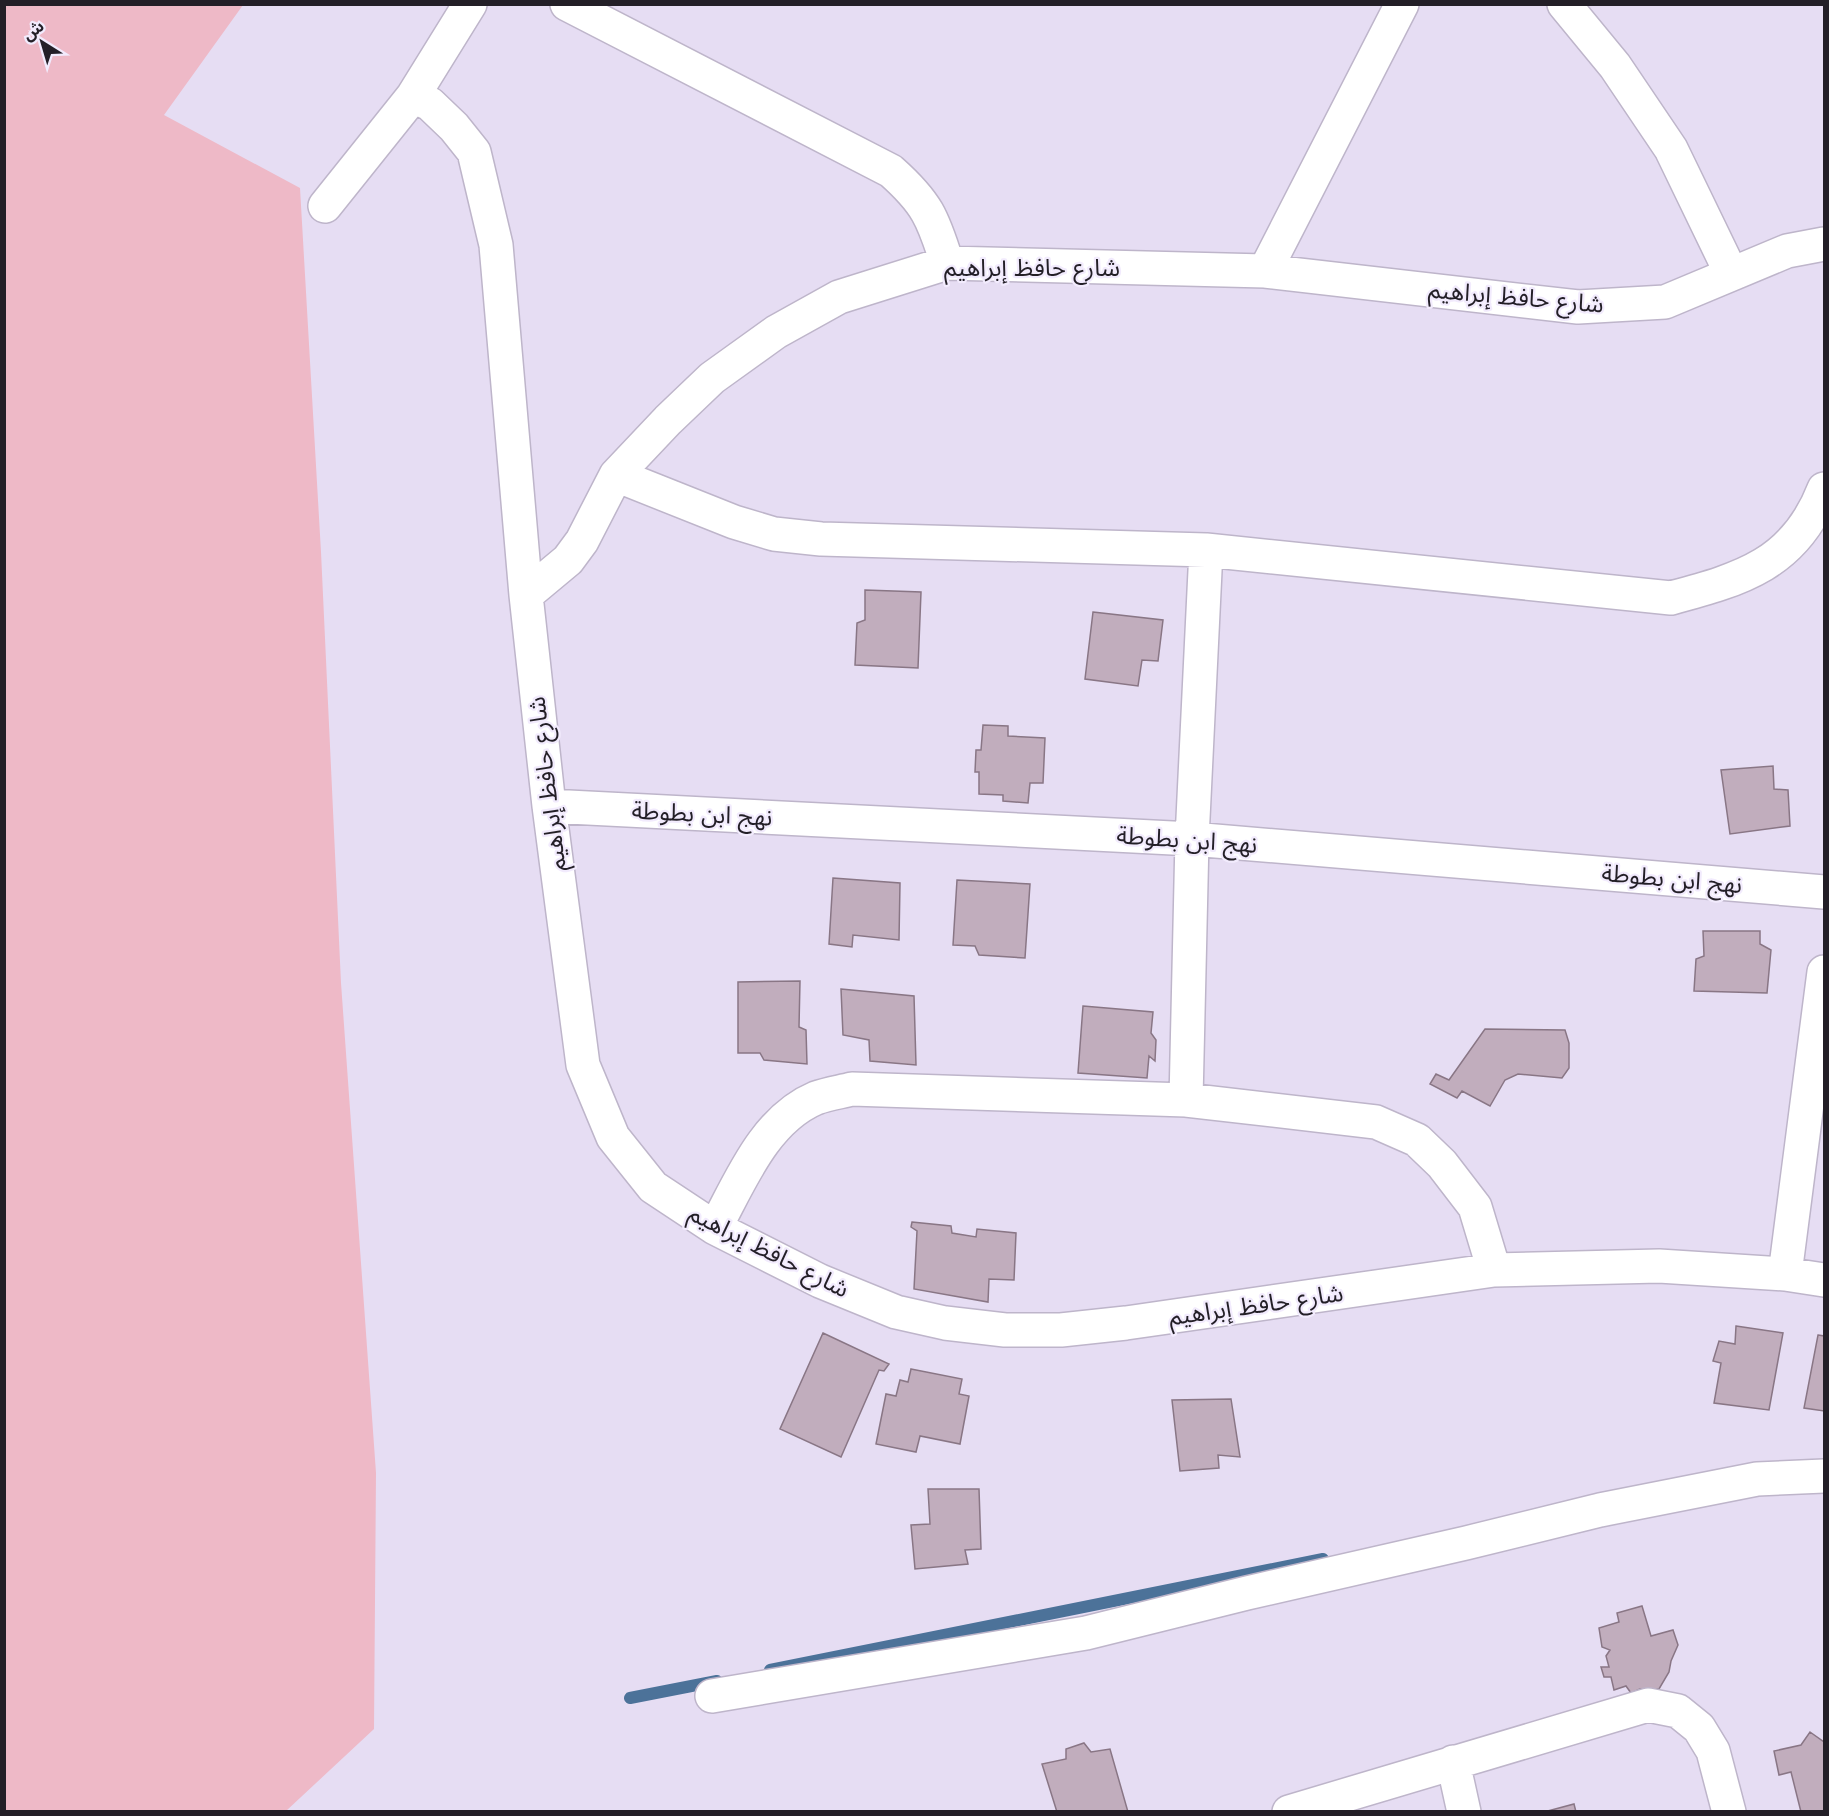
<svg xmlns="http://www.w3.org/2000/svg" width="1829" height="1816" font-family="Jost,'Noto Sans Arabic',sans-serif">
<rect width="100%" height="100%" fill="#e6ddf3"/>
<path fill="#eeb9c7" d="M5,4l238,1 -79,110 136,73 21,364 20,431 35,490 -2,256 -88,82h-281z"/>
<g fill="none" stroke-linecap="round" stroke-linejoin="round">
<path stroke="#4c7299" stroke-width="12" d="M770,1670l553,-111
M630,1698l87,-17"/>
</g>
<path fill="#c1adbd" stroke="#897685" stroke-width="1.5" d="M865,590l56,2 -3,76 -63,-3 2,-42 8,-3z
M1093,612l70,8 -5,41 -16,-1 -4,26 -53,-7z
M983,725l25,1v10l37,2 -2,45h-13l-2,20 -25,-2v-6l-24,-1v-22h-4l1,-22h5z
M1773,766l1,23 14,1 2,36 -60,8 -9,-64z
M833,878l67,5 -1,57 -46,-5 -1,12 -23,-3z
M957,880l73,4 -5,74 -46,-3 -4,-9 -22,-1z
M1703,931h57v13l11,6 -4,43 -73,-2 2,-32 8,-3z
M800,981l-1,46 7,3 1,34 -43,-4 -4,-7h-22v-71z
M841,989l73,7 2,69 -46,-4 -1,-21 -26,-5z
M1083,1006l70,6 -2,21 5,7 -1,21 -6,-5 -2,22 -69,-5z
M1485,1029l80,1 4,13v25l-7,10 -44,-4 -13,6 -15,26 -28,-15 -5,7 -27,-14 6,-10 13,6z
M912,1222l39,4 1,7 24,4 1,-8 39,4 -2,47 -25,-1 -1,23 -74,-13 3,-58 -6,-4z
M1736,1326l47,7 -14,77 -55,-7 7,-40 -8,-2 6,-20 16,3z
M823,1333l66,31 -5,7 -5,-1 -38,87 -61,-28z
M1818,1335l6,1v75l-20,-3z
M911,1369l51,10 -3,15 10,2 -9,48 -40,-8 -4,16 -40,-8 10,-50 10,2 4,-16 8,2z
M1231,1399l9,58 -22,-2 1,13 -39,3 -8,-71z
M928,1489h51l2,60 -16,1 3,14 -53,5 -4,-44 19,-1z
M1642,1606l9,30 22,-6 5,15 -7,16 -2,11 -10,17h-19l-9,4 -5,-7 -12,4 -3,-13h-7l-3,-10h8l-3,-11 4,-6 -8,-3 -3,-19 20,-6 -2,-9z
M1810,1732l14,10v70h-23l-10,-40 -12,3 -5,-24 27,-6z
M1084,1743l7,9 19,-3 18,63h-71l-15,-48 24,-5v-10z
M1574,1804l2,8h-32z"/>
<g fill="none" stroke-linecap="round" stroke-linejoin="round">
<defs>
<path id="minor" d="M567,4l324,167c36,32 42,47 56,92
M1564,4l51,62 56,83 60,124
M413,96l17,8 24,23 20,25 22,93 30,350
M325,206l88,-110 57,-92
M1824,244l-37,7 -122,51 -87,5 -313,-36 -318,-8 -108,34 -63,35 -64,46 -44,42 -52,55 -34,66 -14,19 -42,35 23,211 34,259 30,72 40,50 62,41 105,53 76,31 49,11 60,7h56l65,-7 368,-53 165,-4 126,8 39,6
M1265,271l137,-267
M616,475l118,47 40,12 47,5 385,11 465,48c71,-19 124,-34 153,-109
M549,806l643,33 632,53
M1186,1100l6,-261 14,-289
M715,1228c25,-46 49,-108 101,-130 11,-4 24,-6 36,-9l334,11 190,22 41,18 25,24 33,43 19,63
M1785,1274l39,-302
M712,1696l374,-63 161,-40 219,-50 134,-33 157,-31 67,-3
M1453,1762l11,50
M1289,1812l359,-107 30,6 21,17 14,23 16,61"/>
</defs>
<use href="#minor" stroke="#beb5ca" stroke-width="36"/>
<use href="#minor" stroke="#fff" stroke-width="33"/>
</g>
<g text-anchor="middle" stroke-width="4.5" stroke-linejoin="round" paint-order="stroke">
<g font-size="24" fill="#231f27" stroke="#f2ebfd">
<text x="1032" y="276">شارع حافظ إبراهيم</text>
<text transform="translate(1516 297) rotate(5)" y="8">شارع حافظ إبراهيم</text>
<text transform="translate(547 784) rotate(-97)" y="8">شارع حافظ إبراهيم</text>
<text transform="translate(702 814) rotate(3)" y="8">نهج ابن بطوطة</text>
<text transform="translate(1187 840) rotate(4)" y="8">نهج ابن بطوطة</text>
<text transform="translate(1672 879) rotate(5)" y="8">نهج ابن بطوطة</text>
<text transform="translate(769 1251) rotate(27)" y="8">شارع حافظ إبراهيم</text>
<text transform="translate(1256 1305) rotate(-8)" y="8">شارع حافظ إبراهيم</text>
</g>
</g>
<rect width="1829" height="1816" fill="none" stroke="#231f27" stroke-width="12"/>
<g transform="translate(42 42) rotate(323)" stroke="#f2ebfd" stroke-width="4.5" paint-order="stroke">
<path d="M0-4.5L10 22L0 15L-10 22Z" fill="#231f27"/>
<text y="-9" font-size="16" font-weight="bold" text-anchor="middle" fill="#231f27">ش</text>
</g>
</svg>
